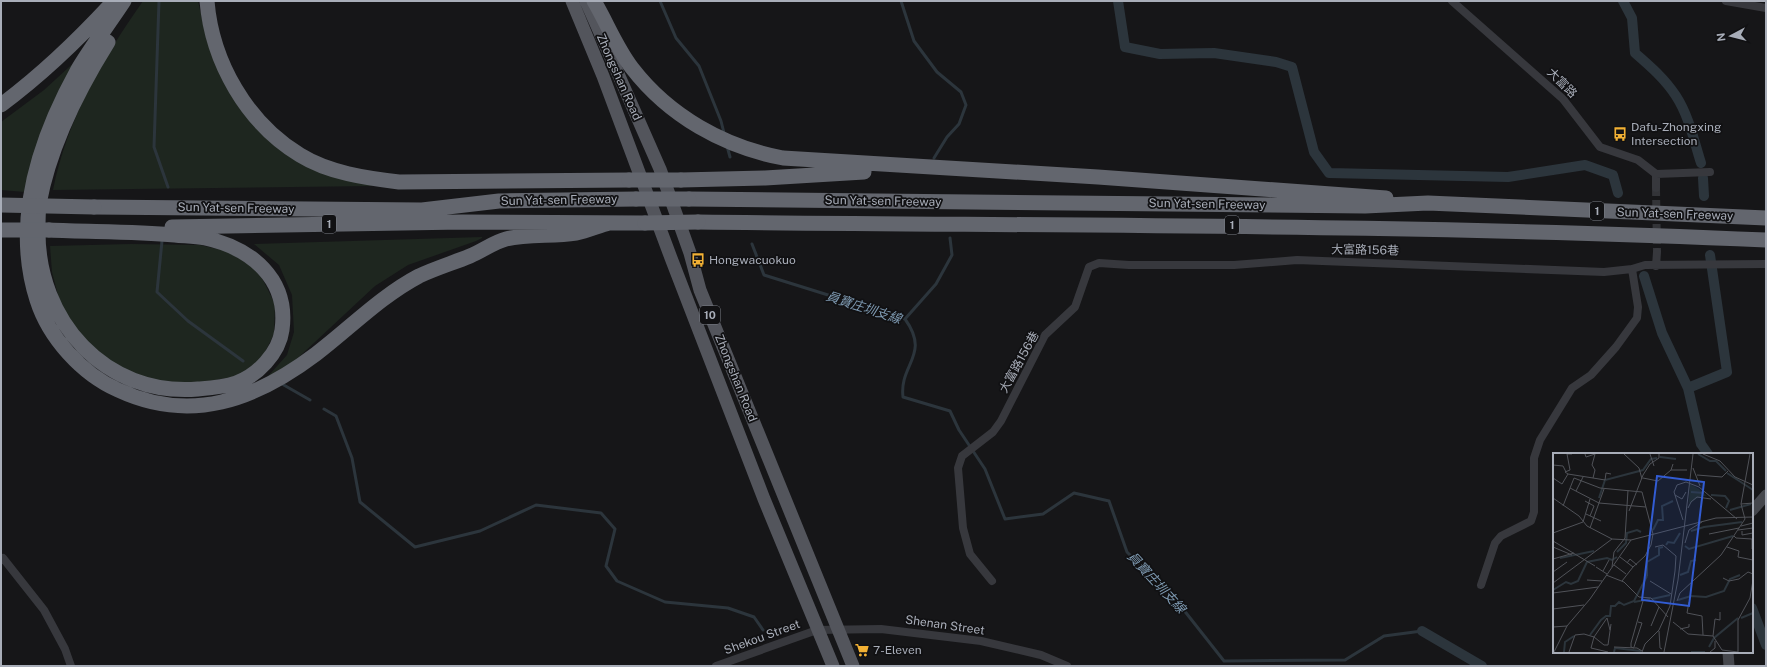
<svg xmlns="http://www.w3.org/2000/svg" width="1767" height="667" font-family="'Public Sans','Noto Sans TC',sans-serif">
<rect width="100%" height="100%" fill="#161618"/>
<path fill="#1e261f" d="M143,1h55l9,40 11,27 38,59 117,59 -320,4c14,-70 49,-131 90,-189z
M80,57l-55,135 -24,-2v-68l43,-32z
M482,237v1l-6,3 -68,24 -33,21 -89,83 -26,16 27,-30 7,-23 -2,-37 -13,-30 -25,-21z
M131,244l69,1 35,8 17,12 11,15 12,24 -1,30 -12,24 -19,17 -55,10 -54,-9 -25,-15 -20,-18 -19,-21 -11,-23 -7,-27 -2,-26z"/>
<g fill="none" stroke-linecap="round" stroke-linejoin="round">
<path stroke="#2c353c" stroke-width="3" d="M159,1l-5,146 14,40
M660,1l16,37 23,28 22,55 3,12
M901,1l13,40 23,31 24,20 5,13 -7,19 -12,13 -13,21
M727,146l3,11
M162,241l-5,51 31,29 55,40
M752,244l12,31 141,44c26,36 -6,45 -2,78l47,14 9,19 26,39 20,50 38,-5 31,-21 35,8 18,51 56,57 41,52 121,-1 39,-24 38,-5
M905,319l31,-35 16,-29 -2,-17
M282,384l28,16
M324,409l12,7 16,42 8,44 55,45 65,-16 56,-26 65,8 14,16 -9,37 11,15 48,21 63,6 26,9 9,13"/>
<path stroke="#2c353c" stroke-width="10" d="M1118,1l7,46 35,7 54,-1 62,9 16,5 22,85 15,21 179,4 77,-12 28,10 5,18
M1623,1l9,17 3,35c15,13 30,26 41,43 13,20 18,45 25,67
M1703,178l1,18
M1644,276l18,57 26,55 13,56 7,10
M1688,388l39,-16 -17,-117
M1752,608l14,37
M1422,631l60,35"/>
<path stroke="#333438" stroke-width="8" stroke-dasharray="8 4" stroke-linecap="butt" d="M1656,188l1,64"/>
<path stroke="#37383d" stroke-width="8" d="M1452,1l111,98 37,48 38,13 18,14 54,-2
M1726,1l40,7
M1656,174v14
M1656,266l1,-14
M1,560l2,-2 41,52 21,39 6,17
M992,581l-22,-27 -7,-26 -5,-60 4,-12 31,-24 8,-11 44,-86 30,-28 14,-40 10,-4 30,2h105l63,-5 307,12 28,-3 13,-4 121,-1
M1481,585l14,-42 6,-7 30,-15 3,-9v-54l6,-18 32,-52 19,-13 25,-28 21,-29 1,-11 -6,-38
M716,666l101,-36 64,-1 100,12 60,14 26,11"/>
<path stroke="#45474d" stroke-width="11" d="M1752,511l14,-16
M1728,652l1,14"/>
<path stroke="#53555c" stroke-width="13" d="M572,1l31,75 68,182 93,241 69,167
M586,1l74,168 30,84 10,37 153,376"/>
<path stroke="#63666e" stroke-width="15" d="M124,1c-15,23 -33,46 -47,70 -38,69 -65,151 -40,229 12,38 45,74 81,90 73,34 137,10 198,-36 34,-26 65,-58 103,-78 17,-8 34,-13 51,-20 12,-5 24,-14 36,-17 23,-6 47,-2 70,-6 11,-2 22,-7 33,-10
M207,1c5,61 40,122 93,154 29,18 66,23 99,27l230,-2
M594,1c13,22 22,46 38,67 37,48 92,79 151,90l315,19 288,21
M1,105c42,-31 78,-66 113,-104
M681,180l84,-2 99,-6
M689,199l676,7 63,-3 338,15
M94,207l328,3 77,-9 137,-2
M698,222c356,4 712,2 1068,18
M172,227l290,-5 183,1
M49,230c42,2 84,1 126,5 9,1 20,1 30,3 46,10 84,41 77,92 -3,23 -25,46 -46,53 -12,4 -26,5 -38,6 -93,8 -161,-69 -160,-159 0,-8 0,-17 1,-26 10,-55 39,-114 69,-162"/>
<path stroke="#63666e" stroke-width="15" d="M629,180h52
M636,199h53
M1,205l93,2
M645,223l53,-1
M1,230h48"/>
</g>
<defs>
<symbol id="bus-bare" viewBox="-9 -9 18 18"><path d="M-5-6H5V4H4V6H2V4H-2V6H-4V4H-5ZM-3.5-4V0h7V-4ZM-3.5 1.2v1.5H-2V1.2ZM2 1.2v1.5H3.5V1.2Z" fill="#f2b134" stroke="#111113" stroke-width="2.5" paint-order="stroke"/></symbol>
<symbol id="supermarket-bare" viewBox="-9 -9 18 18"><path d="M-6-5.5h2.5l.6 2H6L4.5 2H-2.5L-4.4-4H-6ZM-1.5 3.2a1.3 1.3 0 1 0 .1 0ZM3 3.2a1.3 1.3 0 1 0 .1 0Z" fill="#f2b134" stroke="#111113" stroke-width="2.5" paint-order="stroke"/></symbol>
</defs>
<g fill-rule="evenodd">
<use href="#bus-bare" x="1610" y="124" width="20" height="20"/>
<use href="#bus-bare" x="688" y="250" width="20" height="20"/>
<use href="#supermarket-bare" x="852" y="640" width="20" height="20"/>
</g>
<g text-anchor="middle" stroke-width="3.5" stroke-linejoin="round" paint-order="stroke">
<g fill="#111113" stroke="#7b7e86" stroke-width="1">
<rect x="1590" y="202" width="14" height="18" rx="3"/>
<rect x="322" y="215" width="14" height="18" rx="3"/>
<rect x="1225" y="216" width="14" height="18" rx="3"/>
<rect x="700" y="306" width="20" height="18" rx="3"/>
</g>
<g font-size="11" font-weight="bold" fill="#a8adb8">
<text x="1597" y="215">1</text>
<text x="329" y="228">1</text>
<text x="1232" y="229">1</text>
<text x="710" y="319">10</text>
</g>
<g font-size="12" fill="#a8adb8" stroke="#111113">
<text transform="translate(619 77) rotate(66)" y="4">Zhongshan Road</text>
<text transform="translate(1562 83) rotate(45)" y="4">大富路</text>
<text transform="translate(559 200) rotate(-1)" y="4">Sun Yat-sen Freeway</text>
<text transform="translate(883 201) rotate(1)" y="4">Sun Yat-sen Freeway</text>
<text transform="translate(1207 204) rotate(1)" y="4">Sun Yat-sen Freeway</text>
<text transform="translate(236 208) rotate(1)" y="4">Sun Yat-sen Freeway</text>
<text transform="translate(1675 214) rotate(2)" y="4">Sun Yat-sen Freeway</text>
<text transform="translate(1365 250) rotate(1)" y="4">大富路156巷</text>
<text transform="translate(1019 362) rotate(-61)" y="4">大富路156巷</text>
<text transform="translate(736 378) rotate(68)" y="4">Zhongshan Road</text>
<text transform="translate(945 625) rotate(8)" y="4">Shenan Street</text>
<text transform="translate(762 637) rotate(-20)" y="4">Shekou Street</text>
</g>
<g font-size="12" fill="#a8adb8" stroke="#111113" text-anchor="start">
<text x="1631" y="131">Dafu-Zhongxing<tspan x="1631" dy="14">Intersection</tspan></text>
<text x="709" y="264">Hongwacuokuo</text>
<text x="873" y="654">7-Eleven</text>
</g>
<g font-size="13" font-style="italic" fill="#7f9bb3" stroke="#111113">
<text transform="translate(864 307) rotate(18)" y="5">員寶庄圳支線</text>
<text transform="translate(1157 582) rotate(47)" y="5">員寶庄圳支線</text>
</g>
</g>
<g transform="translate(1553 453)">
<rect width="200" height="200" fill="#161618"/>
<path d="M137,31l9,5 8,7h-5l-13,7z" fill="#1e261f"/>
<path fill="none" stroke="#2c353c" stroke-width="2" d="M145,1l12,7h6l10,10M107,4l16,2M174,20l26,17M138,39l13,1M158,42l14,1 4,5 -3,7M46,45l6,-18 38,-10 8,-11 6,-1M177,57l21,-6M100,77l5,-10h5l-1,-14 11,-5M138,78l13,-4 38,-5M113,92l2,-3 6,1 6,-10M132,93l4,3 44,-13M64,99l9,-9 1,-10 10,-3 4,2M7,105l34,-7M127,122l8,-3 3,-11 5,-1M94,123v-14l12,-7v-7l4,-1M0,137l13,-8 5,2 7,-3 9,-19 20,-4 5,2 5,-3M99,146l18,-4M125,147l13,-4 15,1 18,-6 6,-12 10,-4M81,149l16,-3M188,165l12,-5M37,182l11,-15 5,-4h4l1,-10h4l4,-4 5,3 10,-4 13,-25M156,194l5,-9 24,-20M11,199l1,-10 9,-6M61,199l1,-4 26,3M138,199h14"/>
<path fill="none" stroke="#505258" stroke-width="1" d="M32,1l1,3 9,-3M71,1l15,14 3,11M97,1l4,12M150,1l17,7 15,16 18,8M120,11l-2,6h16M0,12l10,1 3,6M140,15l7,18M15,21l-3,-2 5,-2 -3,-16h5M144,22l25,2 6,-6M0,25l9,6 6,-10 25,4 2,-8 -3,-5 3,-11M40,25l12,2 1,-7 5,1M90,25l15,3 13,-11M17,35l29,15 47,4M23,38l7,-14M122,42l7,4 4,-7M0,45l26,18 8,10 25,13M32,48l9,5 -4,10M188,51l12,-1M10,53l11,-28 26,10 42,4 11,42 -2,11 -6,11 -12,11 -13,-10M135,55l3,-6 6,-5 14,2M76,58l14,-36 7,-11 9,-6v-4M33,61l15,7M130,67l-9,-28 3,-7 9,-3 13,5 38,32M188,73l12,-3M37,75l14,-39M185,77l15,-2M189,78v4l11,-2M0,80l30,-11 7,-23M156,81l30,-6M181,83l2,2 16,1v10M0,88l42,25M132,90l4,-13 13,-8M0,94l19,8M174,94l12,4 -1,6 15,3M0,106l21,-6M74,110l3,-4 7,6M61,112l12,9M43,114l11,7M59,114l2,-15 11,-14 3,-48M50,118l6,-11M0,119l14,-10M53,122l18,7 15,15 12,1 17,19M170,125l6,3 10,-2 9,-7 5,2M34,127l15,1M69,128l11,-14M97,128l21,13M0,130l59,-44 19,1 85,-22 37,-1M0,140l45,-6M124,148l3,-8 41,-38 24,-36 -4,-15 9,-50M136,149l-2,11 15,3 1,19M0,156l31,-4M120,169l15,12 25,2 9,14 16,2M98,173l8,-19M0,174l14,-1M127,176l9,-2v-3M57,177l-3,-12 -13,19 10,8h4l3,-21M106,178l1,17 2,1M160,183l2,-17 5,1v-8M61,194l23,1 5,3M81,194l8,-24 -4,-1M81,195l-3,-1v-4l12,-42M1,199l13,-26 23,-27 41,-59M16,199l6,-17 9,-1 10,3 -3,11 17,4M89,199l3,-8 14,-14 11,-24 5,-35 1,-15 -13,-11 -8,2M111,199l14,-72 15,-126M157,199l5,-4v-7M185,199v-32l12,-22 3,-18"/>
<path fill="#325cd3" fill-opacity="0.15" stroke="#325cd3" stroke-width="2" d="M104,23l47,6 -15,124 -47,-6z"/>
<rect width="200" height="200" fill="none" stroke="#a8adb8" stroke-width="2"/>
</g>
<rect width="1767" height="667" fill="none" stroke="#a8adb8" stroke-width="4"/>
<g transform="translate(1731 36) rotate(263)" stroke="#111113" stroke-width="3" paint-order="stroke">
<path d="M0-3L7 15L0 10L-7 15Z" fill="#a8adb8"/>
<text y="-6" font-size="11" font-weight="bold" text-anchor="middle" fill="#a8adb8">N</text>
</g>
</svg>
